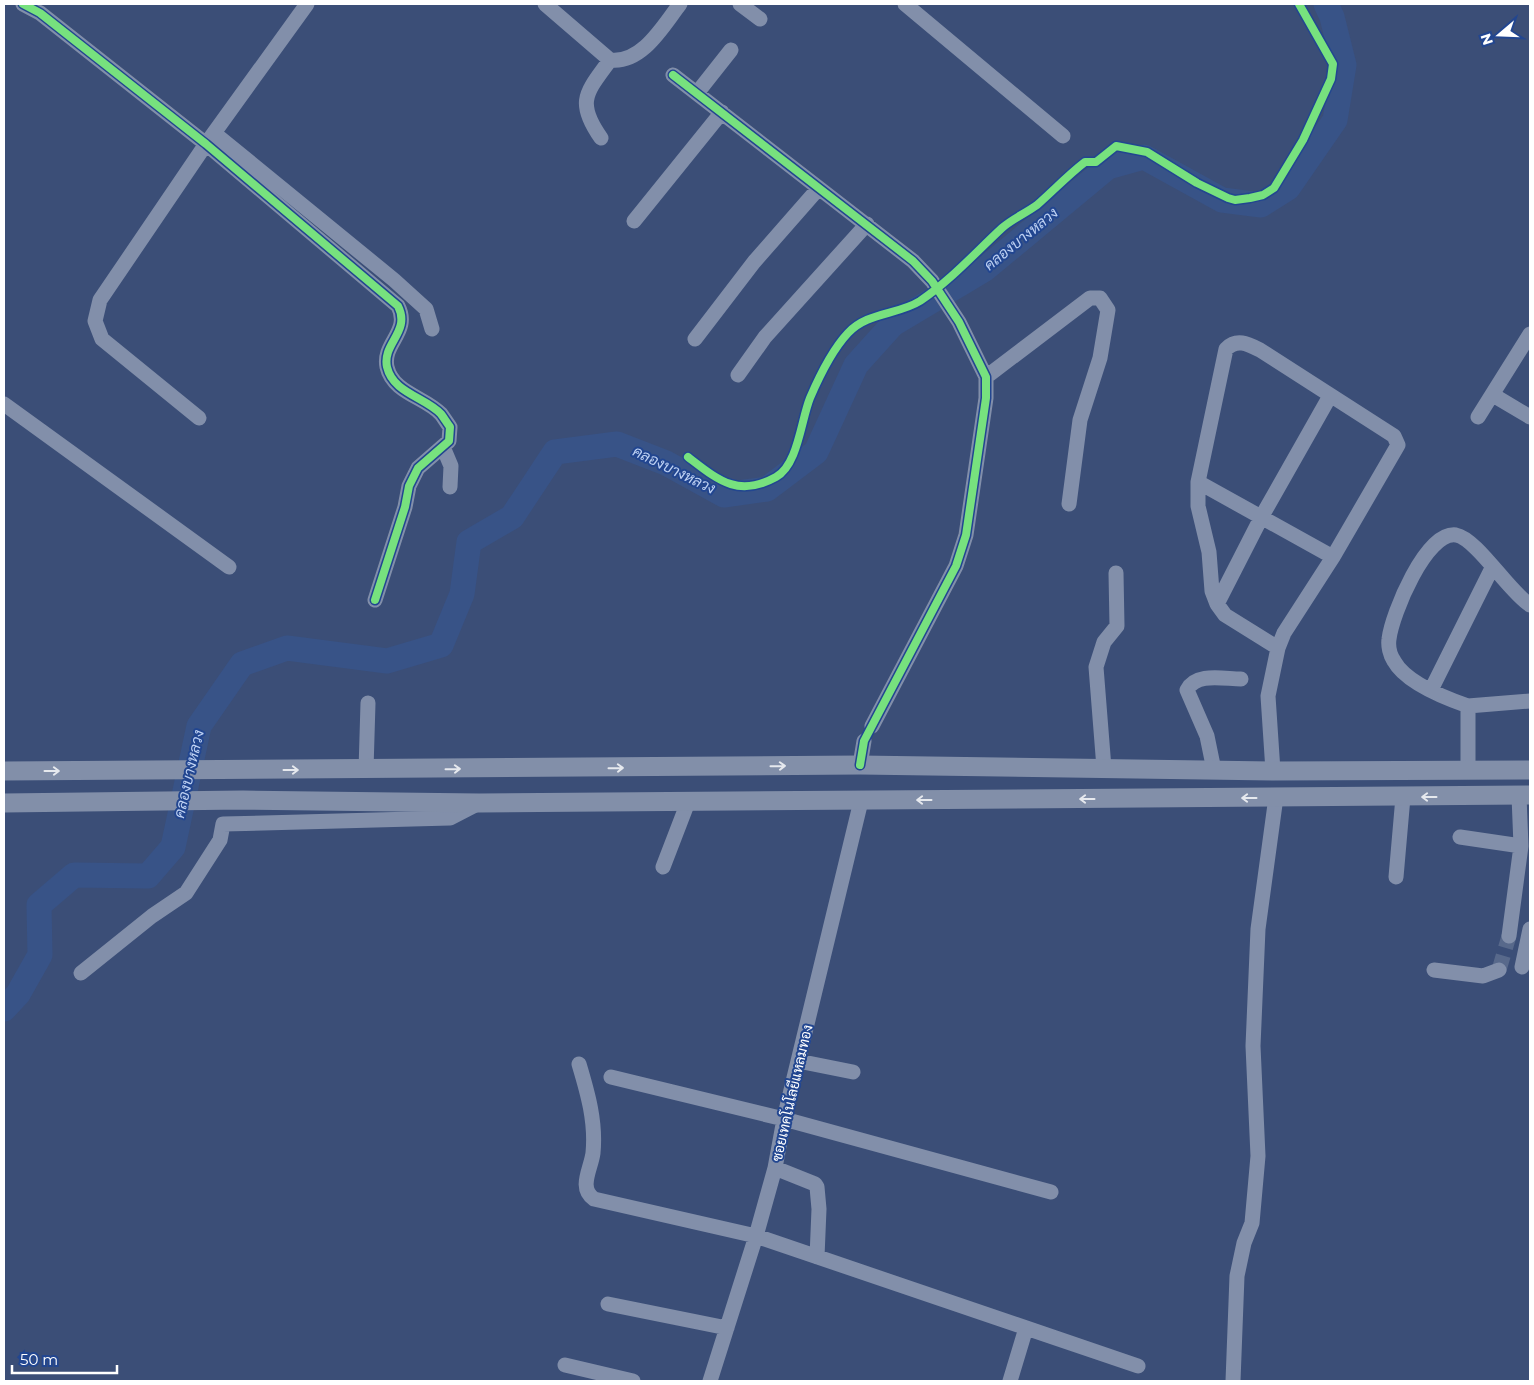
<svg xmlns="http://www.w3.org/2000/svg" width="1534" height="1385" font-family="Montserrat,Sarabun,sans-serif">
<rect width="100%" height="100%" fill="#3b4e77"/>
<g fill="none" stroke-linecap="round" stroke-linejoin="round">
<path stroke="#385387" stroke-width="25" d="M4,1009l14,-15 22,-39 -1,-50 35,-30 74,1 25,-29 26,-121 43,-62 45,-16 100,13 54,-16 21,-51 7,-52 43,-25 43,-65 62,-8 49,19 58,32 43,-6 49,-37 40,-87 37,-41 92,-55 123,-102 36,-10 78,43 39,5 27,-17 47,-68 9,-55 -12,-48 -6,-13"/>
<path stroke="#58698b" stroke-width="15" stroke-dasharray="15 8" stroke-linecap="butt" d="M1499,970l10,-34"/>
<path stroke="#828faa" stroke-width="15" d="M23,4l17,9 166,131 192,162c13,26 -16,37 -11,61 6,26 38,30 54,47 3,4 6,9 9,13l-1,14 -31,27 -9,18 -4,21 -30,93
M545,4l65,56c32,4 53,-34 70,-56
M740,4l20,15
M905,4l158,132
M673,75l240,186 19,20 27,41 27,55v21l-20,137 -10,31 -84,160
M697,93l34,-43
M214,133l180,147 32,29 6,20
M601,138c-26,-37 -14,-46 9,-78
M634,221l88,-109
M695,339l59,-77 64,-73
M738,375l27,-38 102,-113
M986,377l104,-79h10l8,12 -8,48 -20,62 -11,84
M1493,395l37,22
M4,404l225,163
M1478,417l52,-83
M199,418l-97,-79 -7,-18 5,-21 106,-156 101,-140
M443,447l8,19 -1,21
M1198,482l135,75
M1217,604l-5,-13 -3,-39 -11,-46v-24l28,-133c11,-11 22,-5 34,1l134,86 4,9 -65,112 -49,76 -6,15 -10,48 5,75
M1278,648l-53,-33 -8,-11 45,-88 68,-120
M1431,690l61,-122
M1468,706l62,-5
M860,765l4,-24
M1104,768l-8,-101 8,-25 13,-16 -1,-53
M366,770l2,-67
M1214,770l-7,-34 -20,-46c9,-18 37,-11 54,-11
M1468,770v-64c-23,-8 -62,-23 -74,-45 -4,-6 -6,-15 -5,-22 3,-25 37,-108 67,-104 21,4 53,57 74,70
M1519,796l2,50
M1460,837l61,9 -12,90
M663,867l25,-65
M1396,877l7,-80
M1522,967l8,-38
M1434,970l49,6 16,-6
M81,973l71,-57 34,-23 34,-53 3,-16 227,-6 29,-15
M798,1061l55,11
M579,1064c9,30 17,58 14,89 -2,16 -15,35 1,46l162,37 382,130
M611,1077l173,42 267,73
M775,1168l40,16 2,3 2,22 -2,48
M608,1304l119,24
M565,1365l68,16
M710,1381l46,-145 19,-68 9,-49 77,-318
M1010,1381l16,-53
M1233,1381l4,-105 7,-33 8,-20 6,-67 -5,-110 5,-117 18,-132"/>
<path stroke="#828fa9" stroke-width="19" d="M4,771l856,-6 413,6 257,-1
M4,803l239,-3 236,3 1051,-8"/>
<defs>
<path id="cycleway" d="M23,4l17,9 166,131 192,162c13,26 -16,37 -11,61 6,26 38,30 54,47 3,4 6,9 9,13l-1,14 -31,27 -9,18 -4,21 -30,93
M673,75l240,186 19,20 27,41 27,55v21l-20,137 -10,31 -92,175 -4,24
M688,457c30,23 50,41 88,20 22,-12 25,-57 34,-79 9,-21 22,-48 38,-65 19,-21 50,-18 72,-32 31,-21 55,-48 82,-73 10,-9 24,-15 35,-23 16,-14 31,-30 48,-43h11l20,-16 31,6 50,31 31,15 7,2 15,-2 13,-3 11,-7 29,-48 28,-61 2,-15 -34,-60"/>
</defs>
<use href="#cycleway" stroke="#224690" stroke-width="11"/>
<use href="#cycleway" stroke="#77e17e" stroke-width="8"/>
</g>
<defs><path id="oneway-shaft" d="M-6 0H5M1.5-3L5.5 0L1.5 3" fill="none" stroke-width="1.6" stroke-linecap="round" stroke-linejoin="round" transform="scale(1.25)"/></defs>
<g stroke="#e6e9ee">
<use href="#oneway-shaft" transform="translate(778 766) rotate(-1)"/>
<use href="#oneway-shaft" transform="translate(616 768) rotate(-1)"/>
<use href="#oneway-shaft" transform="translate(453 769) rotate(-1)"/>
<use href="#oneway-shaft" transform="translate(291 770)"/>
<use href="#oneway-shaft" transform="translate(52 771)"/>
<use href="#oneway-shaft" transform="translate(1429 797) rotate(180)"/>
<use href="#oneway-shaft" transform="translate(1249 798) rotate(180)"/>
<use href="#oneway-shaft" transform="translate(1087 799) rotate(180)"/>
<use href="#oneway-shaft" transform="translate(924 800) rotate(180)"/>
</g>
<g text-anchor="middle" stroke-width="4" stroke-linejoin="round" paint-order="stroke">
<g font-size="14" fill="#fff" stroke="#224690">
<text transform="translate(792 1093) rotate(-77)" y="5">ซอยเทคโนโลยีแหลมทอง</text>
</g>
<g font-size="15" font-style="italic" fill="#bed1f3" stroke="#224690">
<text transform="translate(1021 239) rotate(-39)" y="5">คลองบางหลวง</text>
<text transform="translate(674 470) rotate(26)" y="5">คลองบางหลวง</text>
<text transform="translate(189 774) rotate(-77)" y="5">คลองบางหลวง</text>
</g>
</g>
<rect width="1534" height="1385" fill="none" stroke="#ffffff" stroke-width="10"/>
<g transform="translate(1499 35) rotate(251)" stroke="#224690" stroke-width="4" paint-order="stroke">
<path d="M0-4L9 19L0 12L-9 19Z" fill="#ffffff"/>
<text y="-8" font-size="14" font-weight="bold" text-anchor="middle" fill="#ffffff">N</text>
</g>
<path d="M12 1365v8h105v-8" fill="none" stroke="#ffffff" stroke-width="2.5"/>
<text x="20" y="1365" font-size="15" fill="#ffffff" stroke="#224690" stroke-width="4" paint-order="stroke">50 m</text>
</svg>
